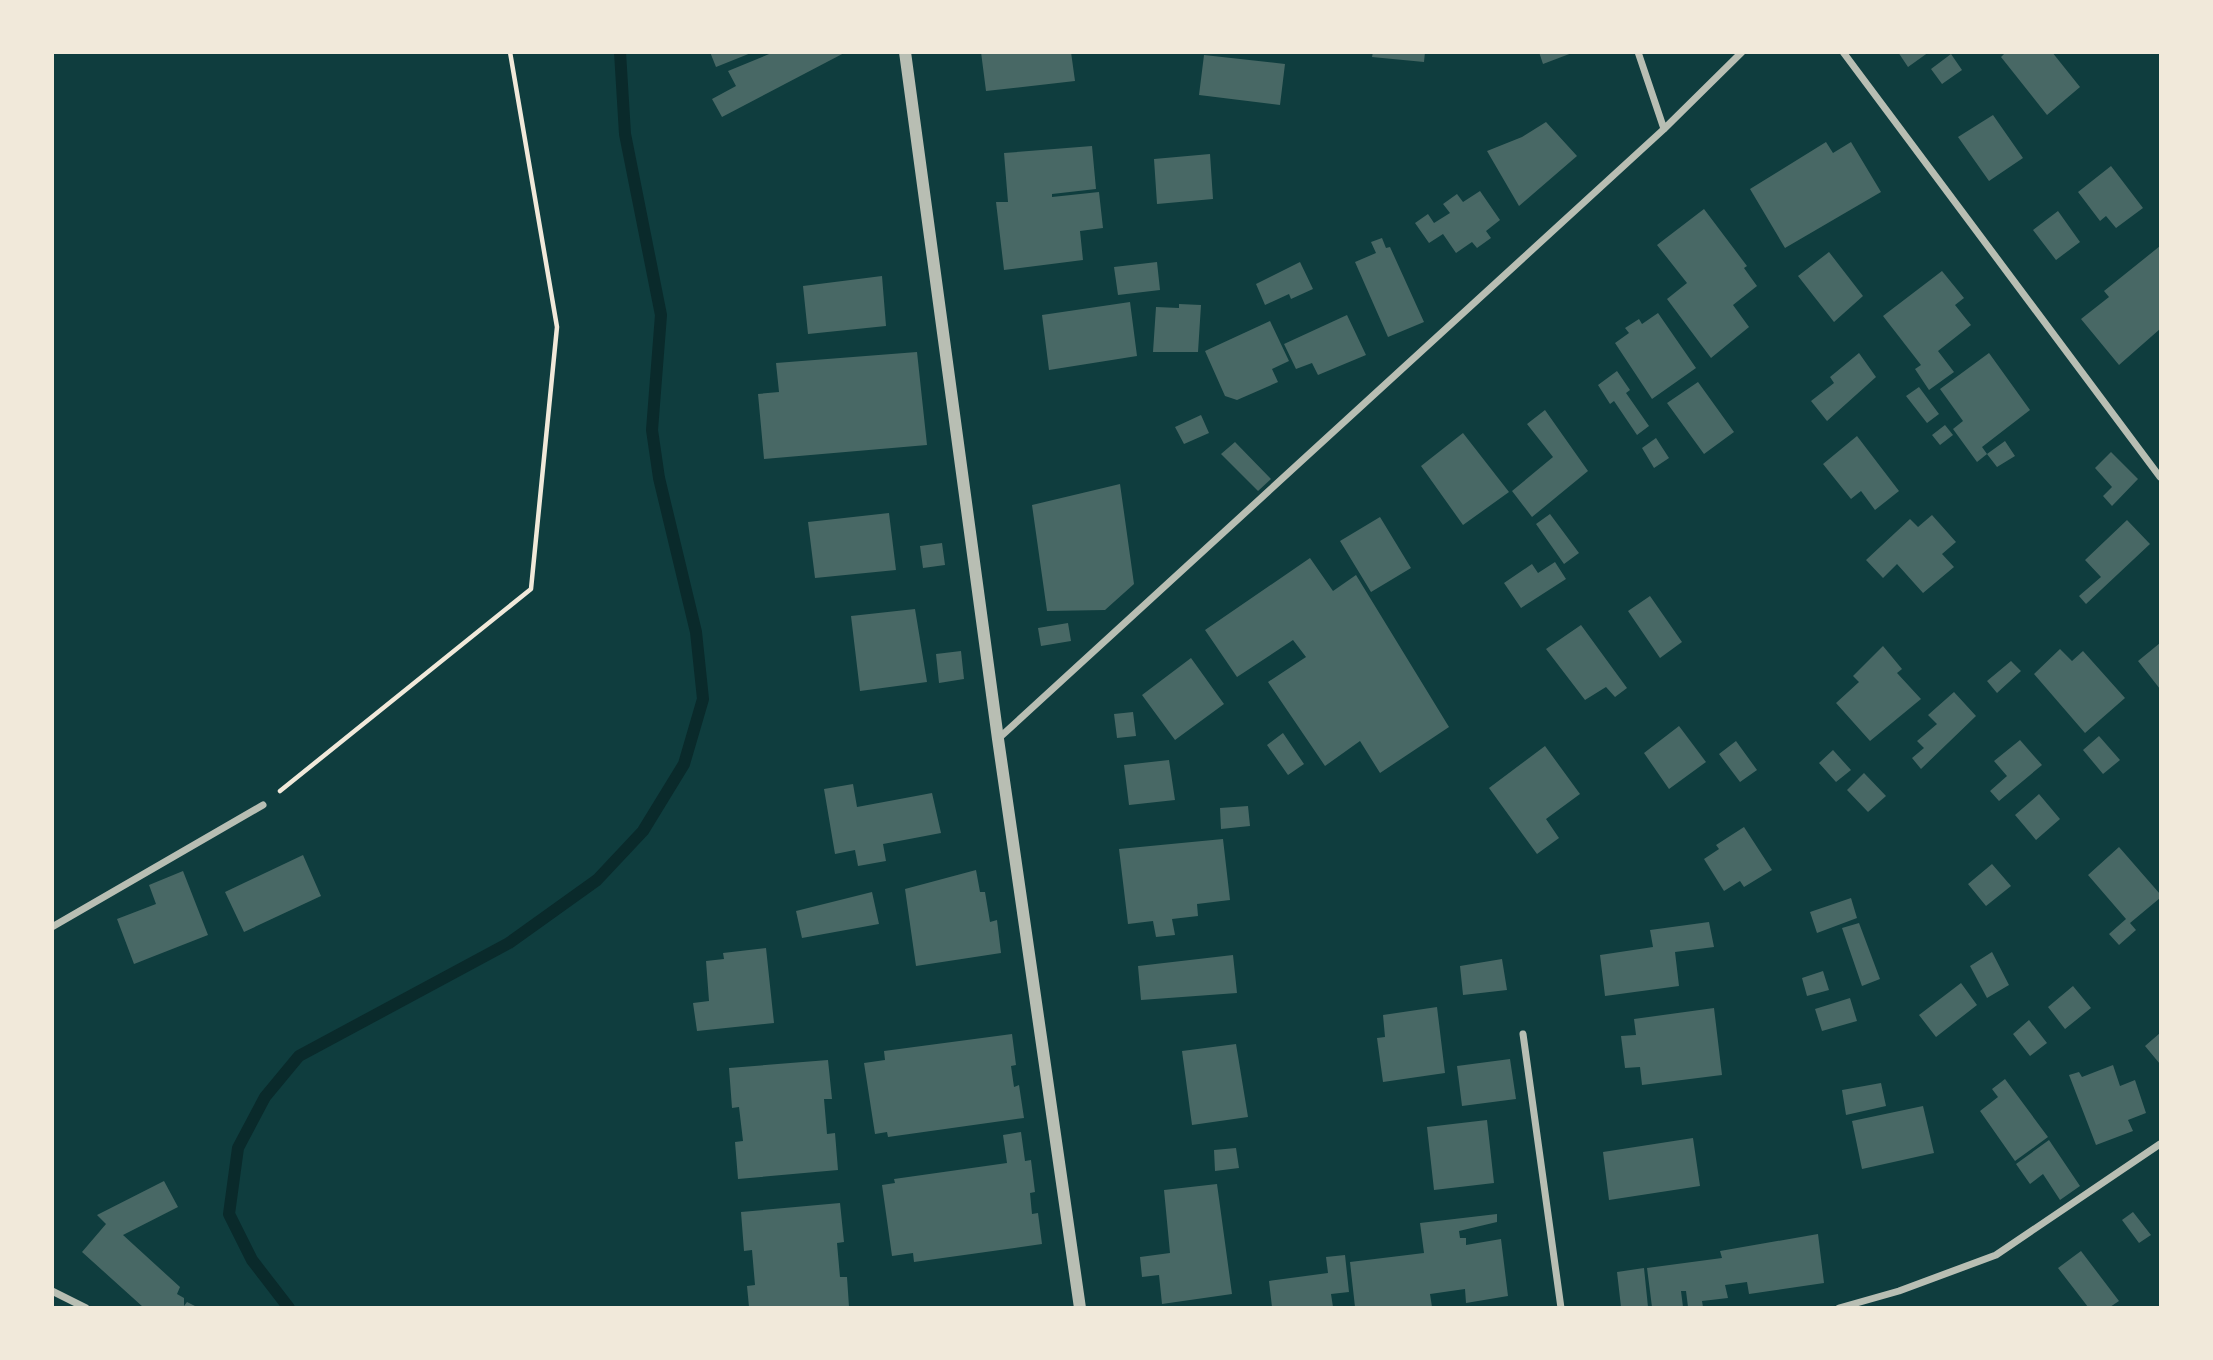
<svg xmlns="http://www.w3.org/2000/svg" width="2213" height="1360" font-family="'Roboto Condensed',sans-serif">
<rect width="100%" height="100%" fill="#0f3d3e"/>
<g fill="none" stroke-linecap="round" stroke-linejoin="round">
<path stroke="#0a2a2b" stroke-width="12" d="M289,1308l-37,-48 -23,-46 9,-66 27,-51 34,-41 210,-113 88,-63 46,-49 41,-67 19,-65 -7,-67 -37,-154 -7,-48 9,-115 -36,-181 -5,-82"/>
</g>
<path fill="#486865" d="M710,52h41v1l-35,14z
M774,52h72l-124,65 -10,-18 24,-13 -8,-15z
M981,52h90l4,29 -89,10z
M1373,52h52l-1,10 -52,-5z
M1539,52h33v1l-29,11z
M1898,52h31l-21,15z
M2006,52h46l28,35 -33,28 -46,-58z
M1951,54l11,16 -20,14 -11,-15z
M1204,55l81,9 -5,41 -81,-10z
M1993,115l30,43 -34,23 -31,-44z
M1546,122l31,34 -58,50 -32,-55 35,-14z
M1826,142l7,11 18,-11 30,50 -96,56 -35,-59z
M1092,146l4,43 -44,5v3l47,-5 4,36 -23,3 3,29 -79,10 -8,-68h12l-4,-49z
M1210,154l3,45 -56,5 -3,-45z
M2111,166l32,42 -27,20 -10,-12 -6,5 -22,-29z
M1480,191l20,29 -14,11 5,7 -14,10 -5,-6 -16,11 -13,-19 -14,9 -14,-20 13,-9 6,9 16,-10 -7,-9 14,-10 6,8z
M1704,209l43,57 -3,2 13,18 -24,19 16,22 -38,31 -44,-59 20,-16 -30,-38z
M2058,211l22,31 -24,18 -23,-30z
M1382,238l4,10 4,-1 34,75 -36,15 -33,-75 21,-9 -5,-11z
M2160,246v83l-41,36 -38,-46 28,-22 -5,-6z
M1829,252l34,44 -29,26 -36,-46z
M1157,262l3,28 -42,5 -4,-28z
M1300,262l13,27 -22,10 -2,-5 -24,11 -9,-21z
M1942,271l22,27 -9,7 16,20 -33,26 16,21 -25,18 -14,-21 6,-4 -38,-49z
M882,276l4,50 -78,8 -5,-48z
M1130,302l7,54 -88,14 -7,-55z
M1179,304l22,1 -3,47h-45l3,-45 23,1z
M1658,313l38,55 -44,31 -37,-56 14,-10 -4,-5 14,-9 3,5z
M1347,315l19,40 -48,20 -6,-12 -16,6 -12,-25z
M1270,321l19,40 -17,8 6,13 -41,18 -12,-4 -20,-45z
M917,352l10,93 -163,14 -6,-65 21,-2 -3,-29z
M1859,353l17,24 -49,44 -16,-20 23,-18 -4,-6z
M1989,353l41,57 -48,37 5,7 -10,8 -24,-33 10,-8 -23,-32z
M1617,371l13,19 -4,3 23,33 -12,9 -23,-34 -4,3 -12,-19z
M1698,382l36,50 -30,22 -37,-51z
M1919,387l20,27 -12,9 -21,-27z
M1545,410l43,61 -56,46 -20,-26 41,-34 -26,-33z
M1201,415l8,18 -25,11 -9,-17z
M1945,425l8,10 -13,10 -8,-10z
M1463,433l46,59 -46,33 -42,-59z
M1857,436l42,55 -24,19 -14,-19 -10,8 -28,-35z
M1656,438l13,20 -15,10 -12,-20z
M2005,441l10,15 -18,11 -10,-13z
M1235,442l36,37 -13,12 -37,-37z
M2111,452l27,27 -26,27 -9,-10 9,-9 -17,-19z
M1120,484l14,100 -29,26 -58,1 -15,-106z
M889,513l7,57 -81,8 -7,-56z
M1550,514l29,39 -15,11 -28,-40z
M1932,515l24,27 -14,12 12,13 -31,26 -26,-29 -14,14 -17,-18 44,-41 8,8z
M1380,517l31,51 -40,24 -31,-51z
M2127,520l23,24 -64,60 -7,-8 22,-19 -16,-17z
M942,543l3,22 -22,3 -3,-22z
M1310,558l23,33 23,-16 93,152 -69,46 -20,-32 -35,25 -57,-84 38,-25 -13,-17 -56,37 -32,-47z
M1555,562l11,17 -45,29 -17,-25 28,-19 6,9z
M1650,596l32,46 -22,16 -32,-47z
M915,609l12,73 -67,9 -9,-75z
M1068,623l3,18 -30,5 -3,-18z
M1581,625l46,63 -12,9 -9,-10 -21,13 -39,-51z
M2160,643v46l-22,-28z
M1883,646l19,23 -5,4 24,26 -51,42 -34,-38 23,-21 -6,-6z
M2060,649l12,12 11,-10 42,47 -40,35 -51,-59z
M961,651l3,28 -25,4 -3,-29z
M1191,658l33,46 -49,36 -33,-45z
M2011,661l10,10 -24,22 -10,-12z
M1954,692l22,24 -55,53 -9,-11 12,-10 -7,-7 20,-17 -9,-9z
M1133,712l3,24 -19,2 -3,-24z
M1679,726l27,36 -37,27 -25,-36z
M1283,733l21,31 -16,11 -21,-30z
M2099,736l21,24 -17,14 -20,-24z
M2020,740l22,25 -43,36 -9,-10 17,-15 -13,-15z
M1736,741l21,29 -17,12 -21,-28z
M1545,746l35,48 -34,25 13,19 -22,16 -48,-66z
M1833,750l18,20 -15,12 -17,-19z
M1169,760l6,40 -46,5 -5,-40z
M1864,773l22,23 -18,16 -21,-22z
M853,784l4,23 75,-14 9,40 -58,11 3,17 -28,5 -3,-16 -20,4 -11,-65z
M2039,794l21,25 -24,21 -21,-25z
M1248,806l2,20 -29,3 -1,-21z
M1744,827l28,43 -28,17 -4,-6 -16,10 -20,-32 15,-10 -3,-4z
M1223,839l7,61 -33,4 1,12 -26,3 3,16 -19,2 -3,-16 -25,3 -9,-75z
M2119,847l41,47v4l-30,25 6,7 -17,15 -10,-11 17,-15 -38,-44z
M303,855l18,41 -77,36 -19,-40z
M1992,864l19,22 -25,20 -18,-22z
M976,870l4,22h5l5,30 7,-2 4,33 -85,13 -11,-77z
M183,871l25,64 -74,29 -17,-45 39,-15 -7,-19z
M872,892l7,32 -77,14 -6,-27z
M1851,898l6,20 -40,15 -7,-21z
M1709,922l5,25 -39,5 4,34 -74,10 -5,-41 53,-8 -3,-17z
M1859,923l21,56 -18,7 -20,-58z
M766,948l8,75 -77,8 -4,-28 16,-2 -3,-40 18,-2 -1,-6z
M1992,952l17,33 -22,13 -17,-32z
M1233,955l4,38 -96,7 -3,-34z
M1502,959l5,31 -44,5 -3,-29z
M1823,971l6,19 -22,6 -5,-18z
M1961,983l16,22 -41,32 -17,-22z
M2073,986l18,22 -26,21 -17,-22z
M1850,998l7,23 -35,10 -7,-22z
M1437,1007l8,66 -62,9 -6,-44 8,-1 -2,-22z
M1714,1008l8,67 -80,10 -2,-18 -15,1 -4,-32 15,-1 -2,-16z
M2029,1020l18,23 -17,13 -17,-22z
M2160,1033v31l-15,-18z
M1012,1034l4,31 -5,1 3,21 5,-2 5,33 -136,19 -1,-5 -12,2 -11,-71 21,-3 -1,-9z
M1236,1044l12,73 -56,8 -10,-74z
M1510,1059l6,40 -54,7 -5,-40z
M828,1060l4,39h-8l3,35 8,-1 3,37 -100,9 -3,-37 8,-1 -4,-34 -7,1 -3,-40z
M2113,1065l7,21 15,-6 11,33 -18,7 5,11 -37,14 -27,-70 10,-3 3,5z
M2005,1079l43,58 -33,24 -35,-50 18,-14 -6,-8z
M1881,1083l5,23 -40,9 -4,-25z
M1923,1106l11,47 -72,16 -10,-48z
M1487,1120l7,63 -60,7 -7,-63z
M1021,1132l4,29 6,-1 4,32 -5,1 2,21 6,-1 4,31 -128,18 -1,-9 -21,3 -10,-71 13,-2 -1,-4 113,-16 -4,-28z
M1693,1138l7,48 -91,14 -6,-48z
M2049,1140l31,46 -20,14 -17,-26 -13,10 -14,-20z
M1236,1148l3,20 -24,3 -1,-21z
M164,1181l14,26 -55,28 57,52 -3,7 7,4v8l3,-4 10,5h-54l-61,-55 24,-28 -9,-9z
M1217,1184l15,110 -70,10 -3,-29 -17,2 -2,-20 30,-4 -6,-63z
M840,1203l4,39 -7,1 3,34h7l2,30h-100l-2,-21 8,-1 -3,-35 -8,1 -3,-39z
M2133,1212l18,23 -12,8 -17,-23z
M1497,1214v8l-38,9 1,7h6v7l35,-6 7,57 -42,7 -1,-14 -35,5 2,13h-77l-5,-45 74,-9 -4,-30z
M1818,1234l6,49 -75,11 -2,-12 -22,3 3,13 -26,3 1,6h-15l-2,-16h-5l2,16h-31l-5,-39 75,-10 -2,-7z
M2081,1251l38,50 -9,6h-22l-30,-39z
M1345,1255l4,37 -18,2 2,13h-61l-3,-26 59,-8 -2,-16z
M1644,1268l4,39h-27l-4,-35z"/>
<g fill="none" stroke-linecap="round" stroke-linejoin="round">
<path stroke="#f1e9da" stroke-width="4.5" d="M280,791l251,-202 26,-262 -47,-275"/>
<path stroke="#b8beb3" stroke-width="7" d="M1638,52l26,77
M1843,52l317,425
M998,739l666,-610 78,-77
M52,927l211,-122
M1523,1034l38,274
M52,1291l34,17
M1839,1308l60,-17 97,-36 164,-111"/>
<path stroke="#b8beb3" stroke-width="12" d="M905,52l93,687 82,569"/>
</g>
<rect width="2213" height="1360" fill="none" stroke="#f1e9da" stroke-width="108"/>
</svg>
